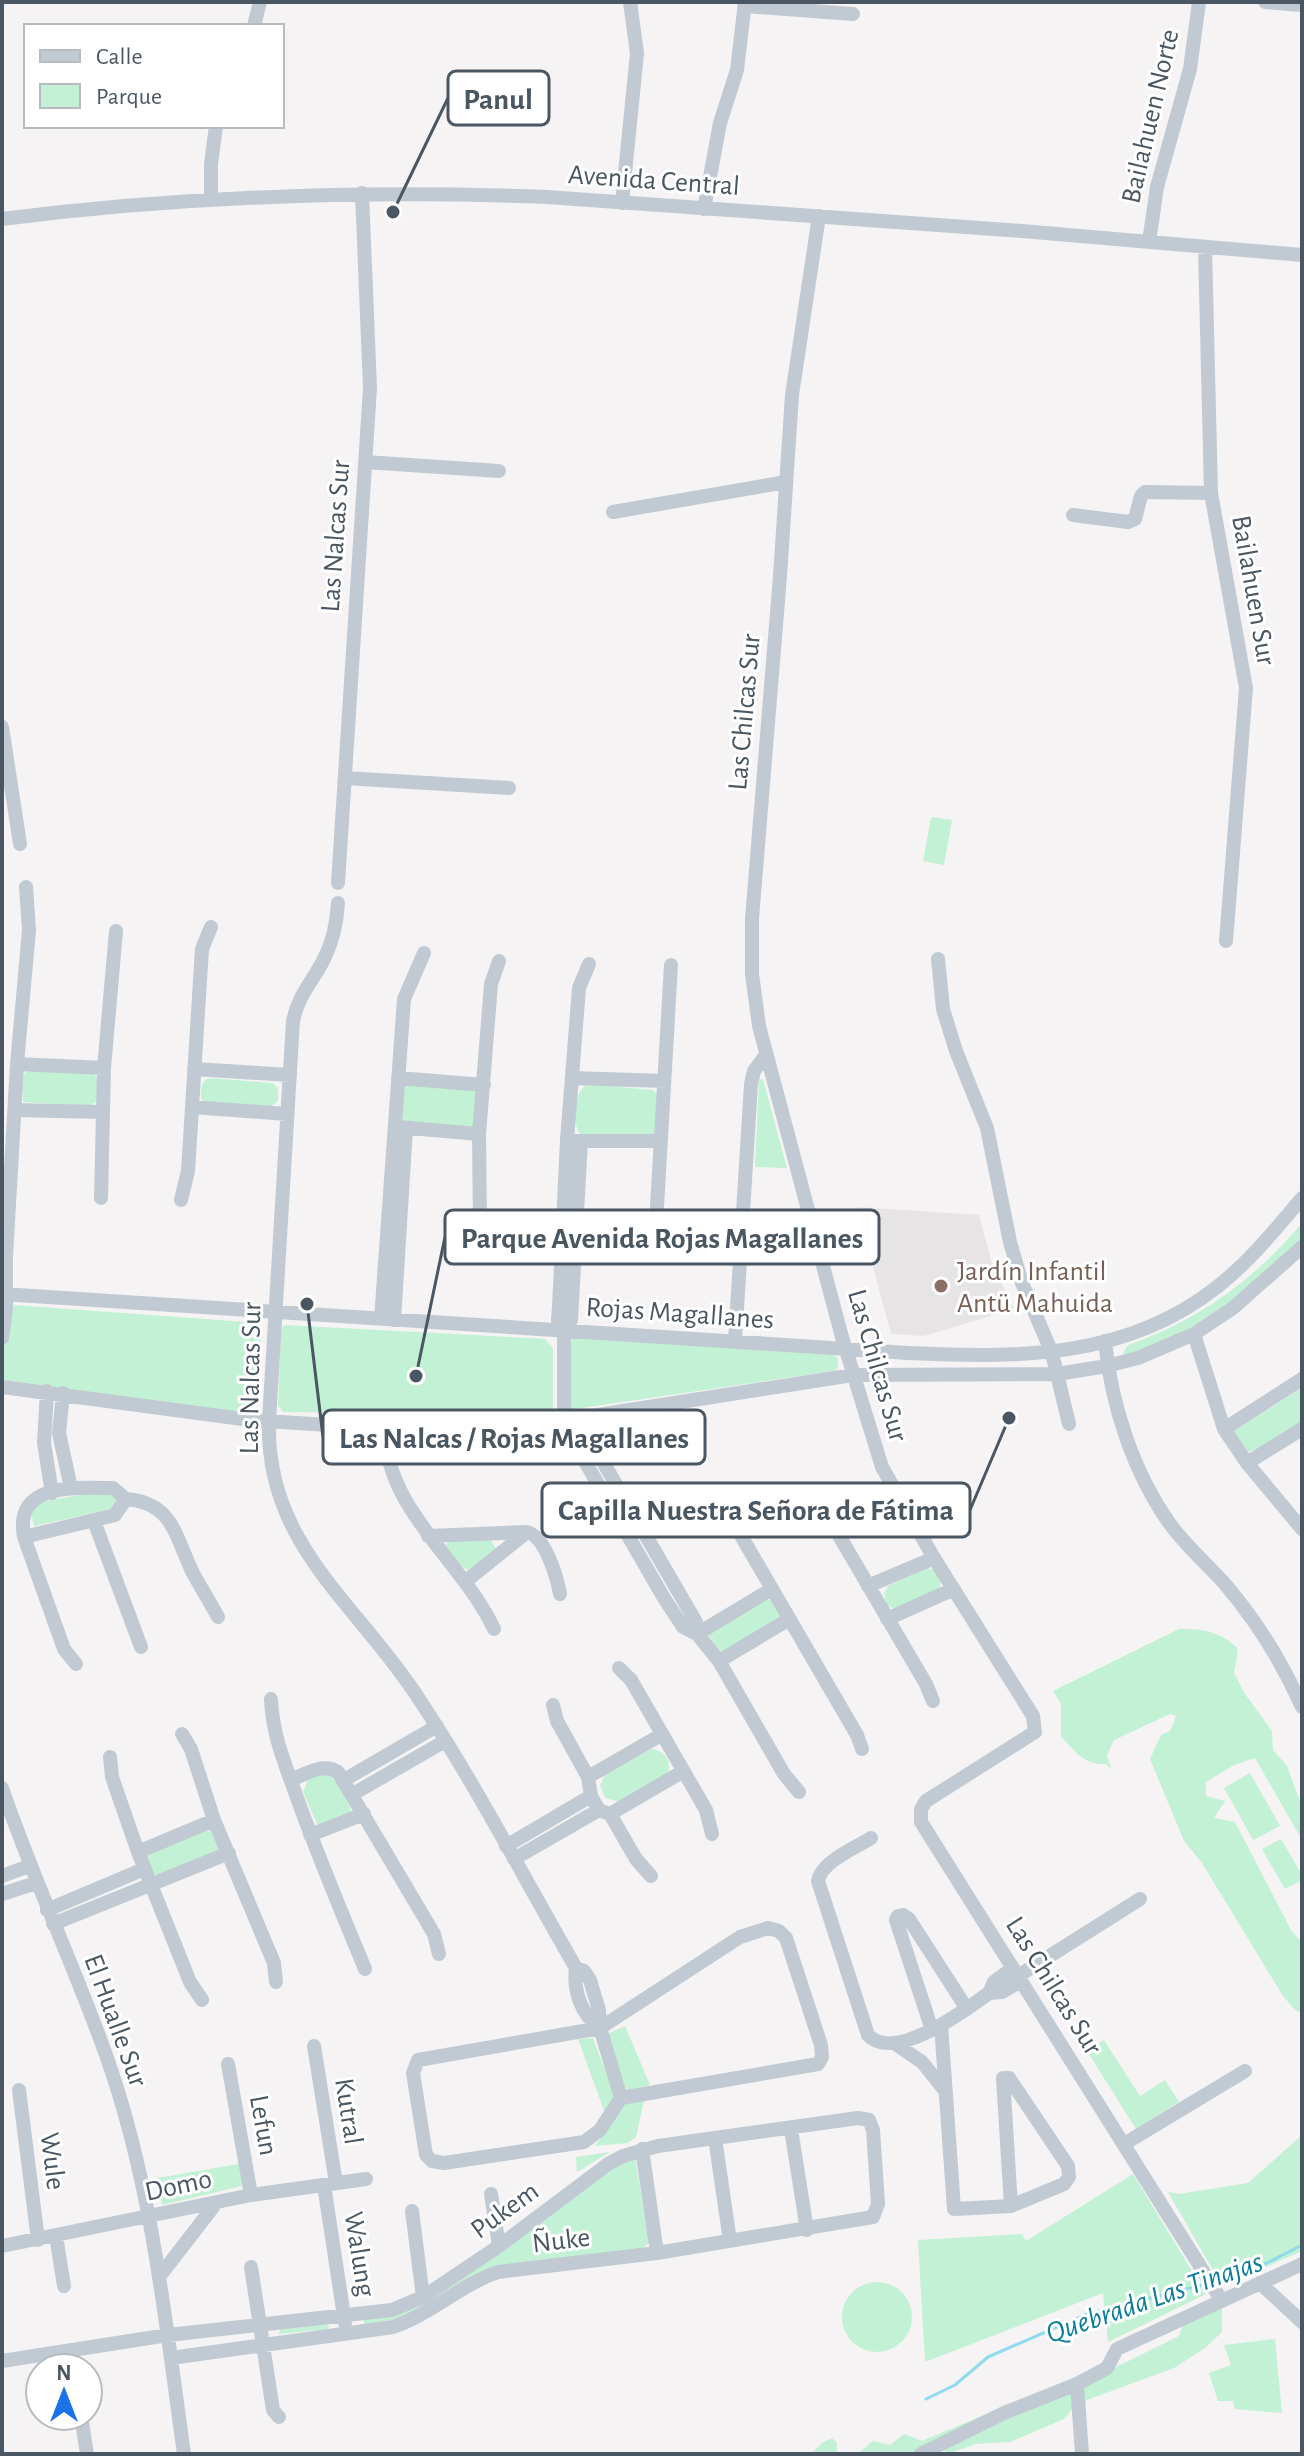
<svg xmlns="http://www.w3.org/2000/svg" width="1304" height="2456" font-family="'Alegreya Sans',sans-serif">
<rect width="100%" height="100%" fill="#f5f3f3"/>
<path fill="#e6e4e5" d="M857,1207l122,8 13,48 22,46 -90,27 -33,-2z"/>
<path fill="#c3f1d5" d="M931,817l21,3 -8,45 -21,-4z
M27,1071l67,3 5,7 -2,20 -8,5 -66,-4 -1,-26z
M210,1078l63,5 5,5v13l-9,7 -60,-4 -8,-5c0,-10 -1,-18 9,-21z
M763,1079l24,89 -32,-1 4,-87z
M587,1084l66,6 5,5 -4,40h-73c-10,-11 -7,-43 6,-51z
M405,1085l71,5 -1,37 -72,-4 -4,-28z
M1302,1223v14c-44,55 -109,97 -176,118l-3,-2 5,-8c70,-24 126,-65 174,-122z
M14,1305l245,18 3,4 -6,83 -6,4 -248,-34v-27z
M285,1325l260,14 8,9v63l-5,4 -265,-3 -5,-7 3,-76z
M580,1338l253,17 5,3v9l-4,4 -266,39 2,-63 2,-8z
M1302,1388v33l-33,23 -23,9 -13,-17 1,-5z
M85,1494h32l3,13 -86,19 -3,-13 8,-11z
M491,1540l5,9 -28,21 -9,-5 -14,-19 4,-5z
M927,1568l8,2 6,9 -1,11 -45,19 -8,-4 -3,-11 4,-8z
M765,1599l11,3 6,15 -59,35 -7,-4 -8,-13z
M1179,1629c24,0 42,2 59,20l-4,24 11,21 27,37 1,19 14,16 15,41v33l-47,-82 -21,7 -28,17v14l19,5 -11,17 21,4 56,108 11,13v70l-7,-3 -12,-14 -81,-133 -18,-22 -34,-82 11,-24 9,-4 6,-15 -6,-2 -56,26 -7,15 4,14 -5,-5c-22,1 -32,-13 -45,-28v-32l-8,-13z
M651,1749c13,1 21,11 17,25l-48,28 -15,-4 -5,-13 5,-10z
M320,1773l15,3 17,36 -34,14 -15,-34 5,-13z
M1250,1773l30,53 -27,14 -29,-52z
M206,1830l7,1 7,14 -2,6 -61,24 -4,-1 -6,-15 1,-5z
M1281,1839l21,36v5l-17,9 -23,-40z
M625,2026l25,59 -23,6 -22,-56z
M593,2038l22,59 -10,16 -27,-74z
M1104,2040l36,56 25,-16 14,22 -43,27 -49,-78z
M644,2100l-8,37 -8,6 -33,3 31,-43z
M1302,2135v116l-80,35 -54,-94 11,2 69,-11z
M610,2152l-33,20 -1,-15z
M635,2157l14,86 -7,6 -108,14 -126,54 -44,8v-6l32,-5 26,-10 187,-133z
M239,2164l3,22 -80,19 -5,-27z
M1133,2174l73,120 -98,48 -5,-49 -178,69 -7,-122 104,-6 4,7z
M842 2317a35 35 0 1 1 70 0a35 35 0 1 1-70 0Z
M1206,2305l16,4v23l-17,16 -31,20 -98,36 -12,15 -54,23 -34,2 -26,9c-14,-6 -24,-10 -36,1h-57l16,-13 17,4 14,-11 18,7 160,-67 16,2 81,-40 6,-19z
M326,2324l3,1 -1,4 -49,5 1,-5z
M1275,2339l7,74 -47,-4 -2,-8h-15l-9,-28 22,-8 -7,-20z
M832,2438l5,5v11h-26l12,-12z"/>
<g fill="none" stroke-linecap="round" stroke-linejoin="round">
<path stroke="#90daee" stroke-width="3" d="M1213,2281l54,-18 35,-18
M926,2399l29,-14 33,-28 99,-43 119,-30"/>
<path stroke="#c1cad2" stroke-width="14" d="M1265,2l37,3
M745,6l108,8
M254,26l6,-24
M211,198v-34l5,-38
M622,203l15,-150 -7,-51
M704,209l16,-86 17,-53 8,-68
M819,216l-27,179 -12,181 -28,343v55l7,52 83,311 40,130 52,91 99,158 2,16 -109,69 -5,8v13l301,479
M2,219c182,-23 361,-29 545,-22l475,34 280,24
M1149,242l8,-55 33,-118 9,-67
M1205,247l6,246 35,195 -20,253
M365,462l134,9
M613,512l173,-30
M1073,515l55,7 7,-3 6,-23 4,-4 66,1
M2,727l18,117
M345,778l164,10
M338,883l32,-495 -8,-195
M338,903c-1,19 -5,38 -14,56 -11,22 -26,36 -31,62l-24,400c-4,124 90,184 150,278 57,86 105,179 157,269
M938,959l5,50 13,42 31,77 23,114 12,41 30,70 17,71
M589,964l-10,24 -12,152 -8,167 -1,13 6,11v78l3,19 9,18 88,152 19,29 14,7 22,27 65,113 15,18
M17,1064l87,4
M194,1069l96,6
M398,1078l86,7
M572,1078l92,3
M192,1107l95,7
M15,1110l88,2
M398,1127l81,7
M572,1141h88
M101,1198l3,-130 12,-137
M181,1200l7,-29 14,-222 9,-22
M480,1226l-1,-92 12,-150 8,-23
M655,1241l16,-276
M2,1294l906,59c110,5 218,6 309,-66 32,-25 59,-58 85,-89
M381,1319l23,-320 20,-46
M394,1320l12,-192
M564,1331l7,-11 10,-179
M1194,1334l30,95 23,34 55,66
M2,1338l4,-30v-51l11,-193 12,-134 -3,-43
M735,1341l16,-257 3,-13 12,-16
M1105,1341c6,63 28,131 65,183 16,22 36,39 54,59 32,37 58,79 78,124
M2,1387l248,33 94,6 80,1 142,-7 287,-45 204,-1 50,-8 31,-8 56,-24 39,-26 69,-61
M47,1391l-3,52 8,50
M63,1393l-4,40 12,55
M566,1420l11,6 15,17 104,179 1,12
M384,1427c2,84 77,132 110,202
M1224,1429l78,-50
M1247,1463l55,-34
M813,1497l11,13 102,174 7,17
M126,1499c48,4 49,38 67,74 8,15 17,29 25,44
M725,1514l11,13 121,208 5,14
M94,1521l47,126
M527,1532c18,4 30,45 33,62
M428,1536l99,-4
M24,1537l91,-22 11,-16
M466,1581l61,-49
M868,1586l66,-28
M887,1619l67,-30
M697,1634l73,-44
M719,1661l69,-41
M76,1664l-12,-15 -40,-112c-10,-55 51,-49 89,-49l13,11
M619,1668l12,12 75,130 6,24
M271,1699c1,34 14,65 25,96 21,59 45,116 69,174
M553,1705l4,16 31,56 3,19 8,14 11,4 26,45 15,17
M182,1734l9,15 23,71 60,143 2,19
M110,1757l2,20 26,75 52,130 12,18
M588,1777l73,-42
M291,1780c14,-6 33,-18 47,-8l96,162 5,20
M344,1780l93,-54
M2,1788c31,91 72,177 104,267 46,129 59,264 78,399
M353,1794l92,-53
M610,1814l72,-42
M310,1835l54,-21
M871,1838c-16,10 -50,24 -53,43l50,154c26,28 98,-25 121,-42
M506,1846l85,-50
M138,1852l76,-32
M514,1859l85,-49
M2,1876l27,-10
M2,1894l34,-11
M47,1910l97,-41
M53,1924l176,-71
M768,1928l11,3 7,7 35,107 1,12 -4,7 -197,34 -21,32 -16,12 -140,21 -12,-2 -6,-6 -13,-82 5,-13 182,-32 140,-91z
M576,1968l8,3 6,9 9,30 1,18 21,70
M576,1968c-3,22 5,47 24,60
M1013,1968l-19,14 -5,11 13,-1 19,-11
M1018,1976l122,-77
M941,2025l13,184 57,-3 53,-22 5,-7 -1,-11 -59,-88h-6l8,128
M932,2030l-36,-110 2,-4 5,-1 6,4 58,90
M894,2043l28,19 24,30
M314,2046l22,137
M228,2064l23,131
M19,2090l19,150
M791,2129l16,101
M715,2138l15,103
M1124,2144l121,-73
M642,2149l15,104
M324,2185l21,138
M491,2194l8,52
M412,2211l11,86
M56,2236l8,50
M2,2246l249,-51 115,-16
M251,2267l22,143 6,7
M159,2277l58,-75
M1260,2283l42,39
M70,2350l3,18
M2,2361l166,-26 224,-25 31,-13 76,-51 109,-82 15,-8 35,-10 200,-28 11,2 4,10 5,74 -5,13 -216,36 -159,19c-38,13 -67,42 -105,55l-222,31
M1077,2384l5,70
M81,2416l6,38
M921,2454l83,-41 73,-29 30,-16 10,-19 185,-85"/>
</g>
<circle fill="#8d6e63" stroke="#fff" stroke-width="3" cx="941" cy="1286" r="8"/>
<g text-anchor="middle" stroke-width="6" stroke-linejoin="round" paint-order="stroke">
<g font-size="28" fill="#4a5661" stroke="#fff">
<text transform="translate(1149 116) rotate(-77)" y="10">Bailahuen Norte</text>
<text transform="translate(654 179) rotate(4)" y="10">Avenida Central</text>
<text transform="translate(334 536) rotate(-86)" y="10">Las Nalcas Sur</text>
<text transform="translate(1255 590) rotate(80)" y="10">Bailahuen Sur</text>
<text transform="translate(743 712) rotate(-85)" y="10">Las Chilcas Sur</text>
<text transform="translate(680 1312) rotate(4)" y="10">Rojas Magallanes</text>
<text transform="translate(879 1365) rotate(74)" y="10">Las Chilcas Sur</text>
<text transform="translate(249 1378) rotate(-89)" y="10">Las Nalcas Sur</text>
<text transform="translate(1055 1985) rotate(58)" y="10">Las Chilcas Sur</text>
<text transform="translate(117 2020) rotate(70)" y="10">El Hualle Sur</text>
<text transform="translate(350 2111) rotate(81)" y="10">Kutral</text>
<text transform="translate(265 2125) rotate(80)" y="10">Lefun</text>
<text transform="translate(54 2161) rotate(83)" y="10">Wule</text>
<text transform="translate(178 2184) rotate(-12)" y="10">Domo</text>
<text transform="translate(504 2209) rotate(-36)" y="10">Pukem</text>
<text transform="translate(561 2239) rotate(-7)" y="10">Ñuke</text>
<text transform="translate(361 2254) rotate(81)" y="10">Walung</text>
</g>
<g font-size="28" fill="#785e54" stroke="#fff" text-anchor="start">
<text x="957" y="1280">Jardín Infantil<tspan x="957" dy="32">Antü Mahuida</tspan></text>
</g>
<g font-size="30" font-style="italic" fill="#0c7c9b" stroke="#fff">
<text transform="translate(1154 2297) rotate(-19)" y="10">Quebrada Las Tinajas</text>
</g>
</g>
<path fill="none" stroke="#4a5661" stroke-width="3" d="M393 212L448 98M416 1376L445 1237M307 1304L323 1437M1009 1418L970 1510"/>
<g fill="#4a5661" stroke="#fff" stroke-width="3">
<circle cx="393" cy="212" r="8"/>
<circle cx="416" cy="1376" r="8"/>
<circle cx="307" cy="1304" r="8"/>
<circle cx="1009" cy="1418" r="8"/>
</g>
<g fill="#fff" stroke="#4a5661" stroke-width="3">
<rect x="448" y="71" width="101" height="54" rx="8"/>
<rect x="445" y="1210" width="434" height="54" rx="8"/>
<rect x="323" y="1410" width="382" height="54" rx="8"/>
<rect x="542" y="1483" width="428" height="54" rx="8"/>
</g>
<g font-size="30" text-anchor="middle" font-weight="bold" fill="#4a5661">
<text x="498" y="109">Panul</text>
<text x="662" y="1248">Parque Avenida Rojas Magallanes</text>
<text x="514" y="1448">Las Nalcas / Rojas Magallanes</text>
<text x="756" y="1520">Capilla Nuestra Señora de Fátima</text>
</g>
<rect width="1304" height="2456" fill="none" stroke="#4a5661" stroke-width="8"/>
<rect x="24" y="24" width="260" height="104" fill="#ffffff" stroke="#b7bbc0" stroke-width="2"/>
<rect x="40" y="50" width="40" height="12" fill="#c1cad2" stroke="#b7bbc0" stroke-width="2"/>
<text x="96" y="64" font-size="24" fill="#4a5661">Calle</text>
<rect x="40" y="84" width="40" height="24" fill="#c3f1d5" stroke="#b7bbc0" stroke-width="2"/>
<text x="96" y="104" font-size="24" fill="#4a5661">Parque</text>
<g transform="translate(64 2392)"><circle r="38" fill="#ffffff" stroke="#b7bbc0" stroke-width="2"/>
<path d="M0-6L14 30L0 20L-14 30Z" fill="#1a73e8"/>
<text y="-12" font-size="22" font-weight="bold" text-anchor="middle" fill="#4a5661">N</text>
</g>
</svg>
